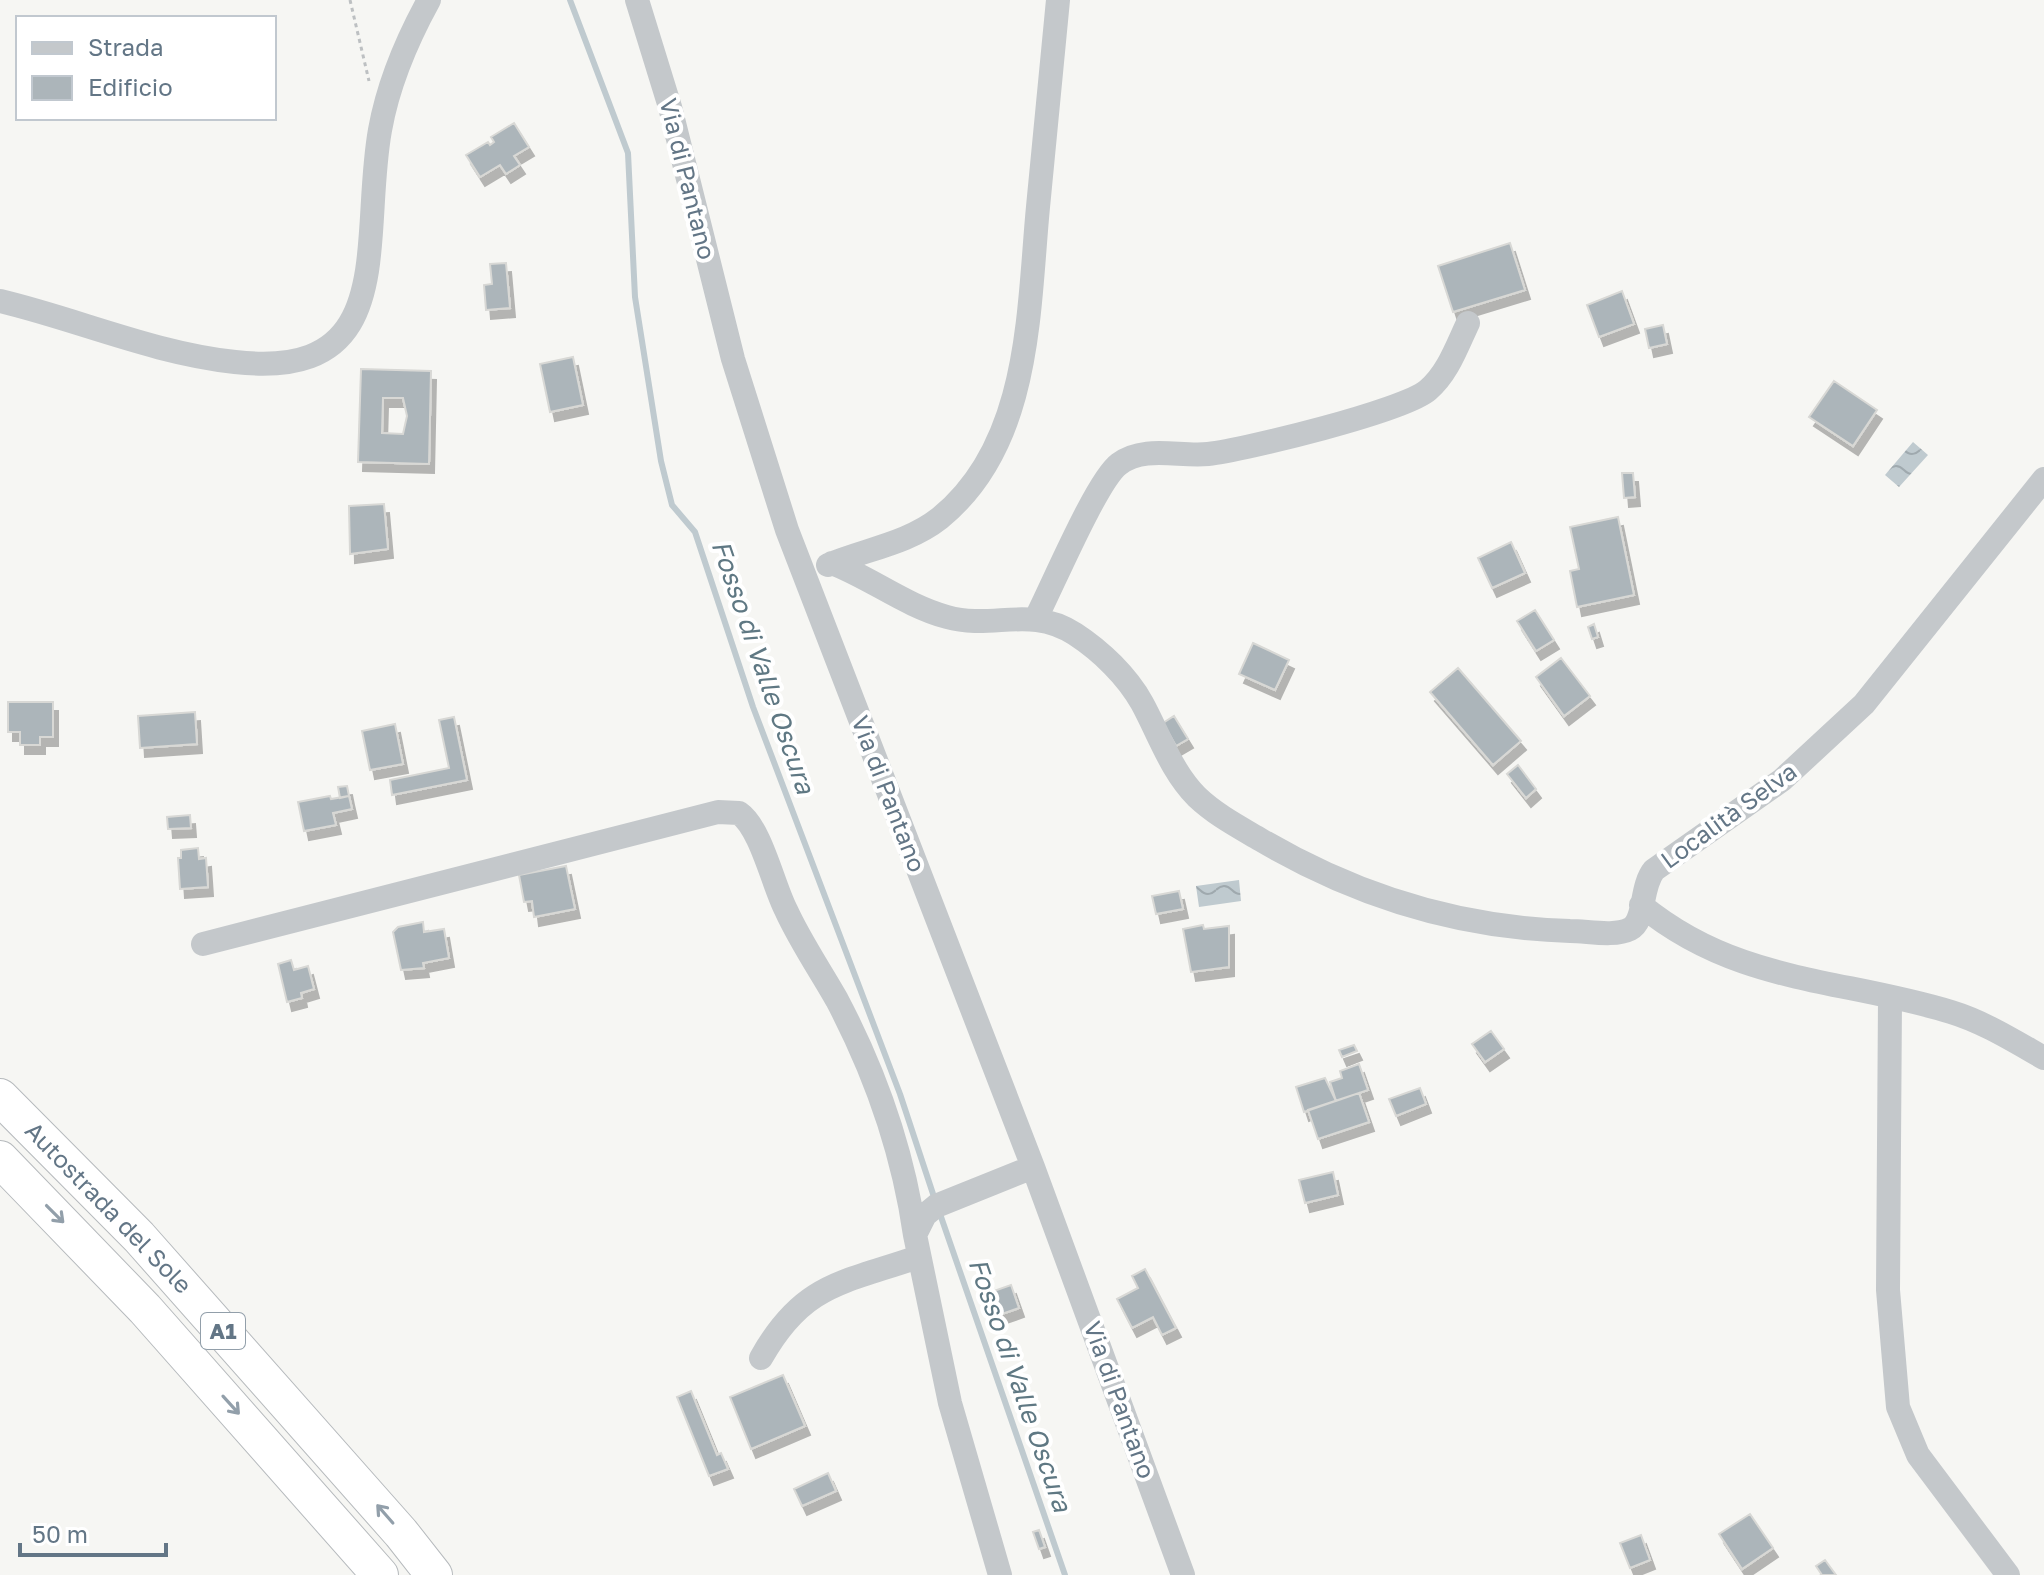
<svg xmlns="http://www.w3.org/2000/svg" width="2044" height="1575" font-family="'Golos Text',sans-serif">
<defs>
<pattern id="water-waves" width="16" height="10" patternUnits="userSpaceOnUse" patternTransform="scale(2)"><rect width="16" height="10" fill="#bfcacf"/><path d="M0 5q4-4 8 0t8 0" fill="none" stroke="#9fa9ae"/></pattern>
<filter id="shadow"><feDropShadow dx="5" dy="9" stdDeviation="0" flood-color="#0004"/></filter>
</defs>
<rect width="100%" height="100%" fill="#f6f6f3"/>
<path fill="url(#water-waves)" d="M1913,442l15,13 -29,32 -14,-12z
M1239,880l2,21 -42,6 -3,-21z"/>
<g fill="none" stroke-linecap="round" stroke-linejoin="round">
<path stroke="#bfcacf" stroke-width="6" d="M570,0l58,153 7,144 26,164 11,44 23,27 58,175 147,387 35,106
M939,1211l126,364"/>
</g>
<path fill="#acb5ba" stroke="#d8d8d5" stroke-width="2" fill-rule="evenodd" filter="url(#shadow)" d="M514,123l15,24 -15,9 6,9 -14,9 -6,-9 -20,12 -14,-22 22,-13 2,3 4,-3 -3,-5z
M1510,243l15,47 -72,22 -15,-46z
M506,263l4,45 -24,2 -2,-25 8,-1 -2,-20z
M1622,291l12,33 -35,13 -12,-32z
M1663,325l4,19 -18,4 -4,-19z
M573,357l10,48 -33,7 -10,-48z
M361,369l70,2 -2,93 -71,-2zM383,398h20l4,18 -4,18 -21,-1z
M1834,381l43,29 -24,36 -44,-29z
M1622,473h11l2,24 -11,1z
M384,504l4,45 -38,5 -1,-48z
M1618,517l16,78 -57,12 -7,-36 9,-2 -9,-42z
M1511,542l14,31 -33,15 -14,-30z
M1535,610l19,30 -18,11 -19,-30z
M1594,624l4,13 -6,2 -4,-12z
M1253,643l36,17 -14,30 -36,-16z
M1561,658l29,38 -26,20 -28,-39z
M1458,668l63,73 -28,24 -63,-73z
M8,702h45v35h-13v8h-20v-13h-12z
M195,712l2,32 -57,4 -2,-32z
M1174,716l14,23 -12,7 -13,-23z
M454,717l13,63 -75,15 -2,-15 59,-12 -10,-48z
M395,724l8,40 -33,6 -8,-39z
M1518,765l18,24 -10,9 -19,-24z
M347,786l2,10 -9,2 -2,-11z
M330,796l1,3 18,-3 3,13 -19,4 3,12 -32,6 -6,-29z
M190,815l1,13 -23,1 -1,-12z
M198,848l1,11 7,-1 2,29 -28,2 -2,-31h3v-8z
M566,866l9,43 -41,8 -2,-16 -8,1 -5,-27z
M1179,891l4,18 -27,5 -4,-18z
M423,922l1,10 20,-3 5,29 -26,5 1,5 -23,2 -8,-38 5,-5z
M1203,925l1,4 25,-3v41l-38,5 -8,-43z
M291,960l3,10 14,-4 6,23 -13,4 1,5 -15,4 -9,-38z
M1491,1031l13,18 -19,13 -13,-18z
M1354,1045l3,6 -15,6 -3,-7z
M1359,1064l9,26 -32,11 -6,-19 12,-4 -2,-7z
M1325,1078l11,23 -32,11 -8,-25z
M1420,1088l6,16 -30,12 -7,-17z
M1359,1093l10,29 -51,17 -10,-29z
M1333,1172l5,23 -33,8 -6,-23z
M1145,1269l31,59 -14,7 -9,-18 -21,11 -15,-29 21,-11 -6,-12z
M1011,1285l8,23 -23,8 -8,-23z
M783,1375l22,51 -54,23 -21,-52z
M691,1391l26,64 4,-2 7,16 -19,7 -32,-79z
M828,1473l8,18 -34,15 -8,-17z
M1750,1514l23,34 -31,21 -23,-35z
M1039,1530l6,17 -6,2 -6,-17z
M1641,1535l9,25 -20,8 -10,-25z
M1825,1560l11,15h-14l-6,-9z"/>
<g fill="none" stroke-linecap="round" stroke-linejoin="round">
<defs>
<path id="highway" d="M0,1097l139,140 262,296 33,42
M0,1159l145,150 235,266"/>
</defs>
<use href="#highway" stroke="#b6babd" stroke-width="38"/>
<path stroke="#bdc0c2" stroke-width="3" stroke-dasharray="4 4" stroke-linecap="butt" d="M350,0l19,81"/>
<path stroke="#c4c8cb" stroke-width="24" d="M637,0l33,107 63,252 54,171 246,637 150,408
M0,301c79,19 153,52 235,61 165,19 125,-121 145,-232 8,-45 27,-90 49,-130
M832,563c39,15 74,43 115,54 46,13 83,-12 128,17 26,17 52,42 67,69 17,31 29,68 55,94 19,18 42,30 64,43 97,57 198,88 309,91 18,0 44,6 60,-2 16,-8 10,-42 24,-59l128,-90 82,-76 180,-225
M828,565c38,-16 79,-21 112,-47 91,-74 88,-206 98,-311 7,-69 13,-138 20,-207
M1036,618c16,-31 61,-138 83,-154 25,-19 60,-7 89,-10 36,-4 196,-43 220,-64 20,-17 29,-44 40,-67
M1641,905c96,79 199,73 310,107 33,10 63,29 93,46
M203,944l515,-132 21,1c22,15 34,72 47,97 14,31 34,60 51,90 40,76 66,151 78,235
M1890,999l-2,291 10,117 20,48 90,120
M761,1358c42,-75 82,-75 157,-101
M1000,1575l-50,-172 -35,-168 10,-20 11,-9 97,-39"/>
<use href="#highway" stroke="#fff" stroke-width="36"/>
</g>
<defs><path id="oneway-shaft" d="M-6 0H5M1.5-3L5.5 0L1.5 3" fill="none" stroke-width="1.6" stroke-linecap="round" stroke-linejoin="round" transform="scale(2)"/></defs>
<g stroke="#929faa">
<use href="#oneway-shaft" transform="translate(55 1214) rotate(45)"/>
<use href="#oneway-shaft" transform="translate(231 1405) rotate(48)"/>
<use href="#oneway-shaft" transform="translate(385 1514) rotate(-131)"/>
</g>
<g text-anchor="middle" stroke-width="8" stroke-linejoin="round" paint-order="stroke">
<rect fill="#fff" stroke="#929faa" stroke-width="2" x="201" y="1313" width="44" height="36" rx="6"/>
<g font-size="22" font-weight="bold" fill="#637686">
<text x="223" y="1339">A1</text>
</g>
<g font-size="24" fill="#637686" stroke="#fff">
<text transform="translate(687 179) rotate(76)" y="8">Via di Pantano</text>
<text transform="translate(888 794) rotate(69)" y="8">Via di Pantano</text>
<text transform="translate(1729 816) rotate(-36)" y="8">Località Selva</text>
<text transform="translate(108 1208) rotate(46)" y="8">Autostrada del Sole</text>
<text transform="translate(1119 1400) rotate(70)" y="8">Via di Pantano</text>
</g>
<g font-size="26" font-style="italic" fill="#5f7883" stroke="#fff">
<text transform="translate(763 667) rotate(71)" y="9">Fosso di Valle Oscura</text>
<text transform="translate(1020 1385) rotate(71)" y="9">Fosso di Valle Oscura</text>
</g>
</g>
<rect x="16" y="16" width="260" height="104" fill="#ffffff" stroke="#c1c8cf" stroke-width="2"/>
<rect x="32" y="42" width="40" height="12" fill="#c4c8cb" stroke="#c1c8cf" stroke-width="2"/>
<text x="88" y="56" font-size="24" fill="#637686">Strada</text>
<rect x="32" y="76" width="40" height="24" fill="#acb5ba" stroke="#c1c8cf" stroke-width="2"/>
<text x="88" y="96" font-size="24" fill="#637686">Edificio</text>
<path d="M20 1543v12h146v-12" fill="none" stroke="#637686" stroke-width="4"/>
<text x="32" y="1543" font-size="24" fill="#637686" stroke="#ffffff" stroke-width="6" paint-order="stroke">50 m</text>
</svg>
